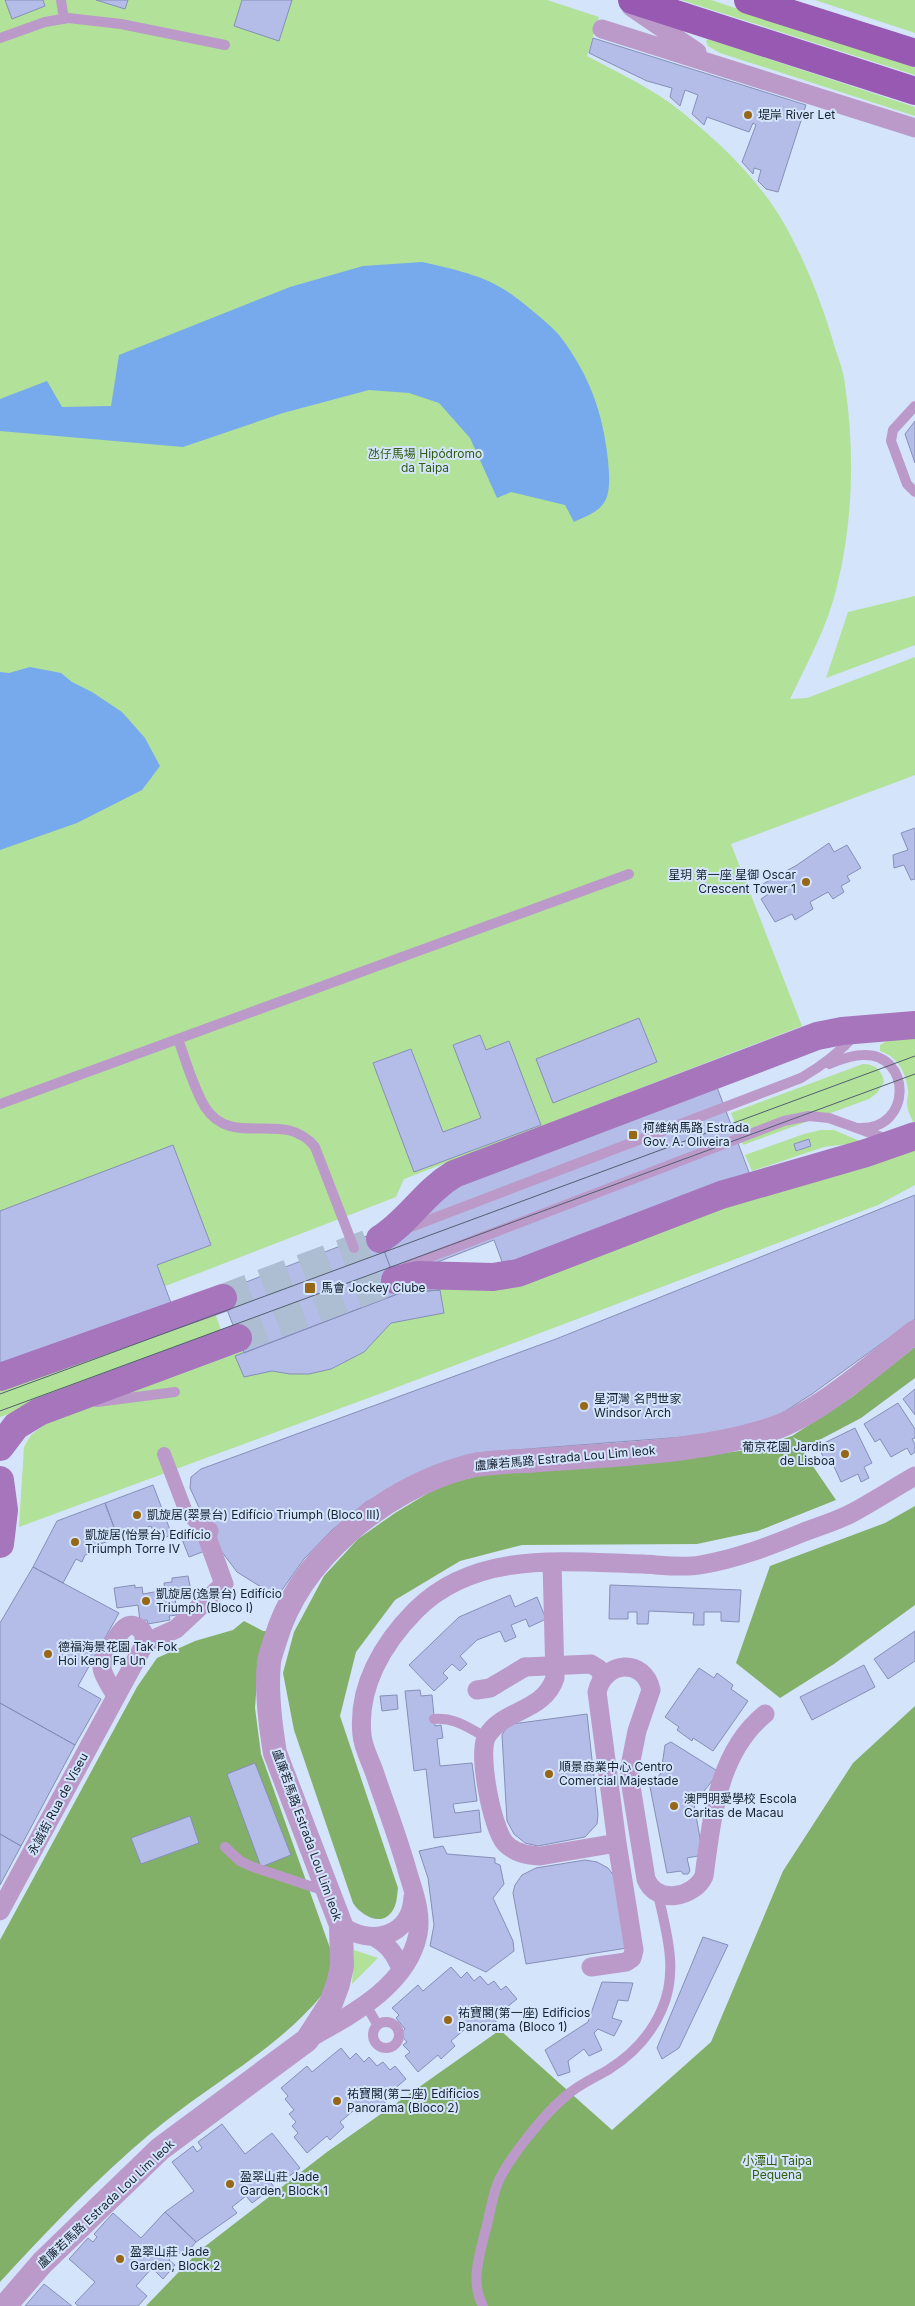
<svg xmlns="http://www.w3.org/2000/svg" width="915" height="2306" font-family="Inter,'Noto Sans SC',sans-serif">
<rect width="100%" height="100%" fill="#d3e4fb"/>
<path fill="#b2e199" d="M0,0h547l52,17 -12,39c28,15 58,29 83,47 41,31 82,69 109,112 25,42 43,87 56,133 4,12 9,25 10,37 10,66 8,137 -8,201 -9,40 -30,77 -47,113l17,-1 108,-41v118l-184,69 71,182 -398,153 -8,18 -396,153z
M681,0h30l204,67v8z
M815,0h100v33z
M708,39l207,68v9l-195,-63 -12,-7 -2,-5z
M915,596v49l-89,33 22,-66z
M915,1032v92h-1c-3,-7 -7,-14 -7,-22 0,-4 2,-8 1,-12 -2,-17 -10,-33 -28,-39v-6l13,-7z
M863,1064c12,0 19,6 21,18l-7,11 -8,6 -126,46 -12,-32z
M821,1130h13l28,12 -38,5 -72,24 -7,-16 59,-21z
M915,1146v39l-37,20 -499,189 -360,133 5,-80 7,-12 21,-16 363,-129c28,-2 55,0 83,-1l254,-94z
M214,1310l9,26 -223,81v-29z
M354,1950l24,8 -26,26z"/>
<path fill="#82b068" d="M915,1347v31l-54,40 -53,28 -15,-9 43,63 -78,31 -61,13 -175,1 -62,16 -65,39 -39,52 -16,64 58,172c-1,7 -1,14 -4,20 -10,21 -33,8 -41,-5l-59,-173 -11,-57 11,-41 30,-56 34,-37 37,-26 45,-27 42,-11 205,-17 67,-9 38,-13 60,-39z
M915,1506v99l-81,59 -54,34 -44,-35 34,-97 115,-43z
M244,1621l19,10h7l-12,36 -3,41 6,46 70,197c0,14 0,32 -9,44 -44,54 -118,93 -171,138 -55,46 -103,97 -151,149v-342l137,-253 20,-29 38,-17 38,-11z
M915,1706v600h-769l53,-55 128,-99 173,-122 112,100 99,-88 72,-171 70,-108z"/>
<path fill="#77aaec" d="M422,262c30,7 63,13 89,32 10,7 41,32 48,41 30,39 44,77 49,125 1,12 3,31 -3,41 -7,12 -19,15 -31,21l-9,-17 -54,-13 -14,6 -27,-60 -31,-35 -30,-10 -40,-3 -86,23 -100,34 -183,-16v-32l47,-18 15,26 49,-1 8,-51 171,-68 73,-21z
M30,667l31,6 11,9 20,10 30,20 23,26 15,28 -18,24 -65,33 -77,27v-178l9,1z"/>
<path fill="#b4bde8" stroke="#868fb7" d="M5,0h38l2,6 -33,13z
M96,0h32l-3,9z
M242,0h50l-13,41 -45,-15z
M593,38l213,67 -28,87 -12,-3 -8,-8 3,-11 -7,-2 -1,6 -11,-12 14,-37 -3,-2 -4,9 -42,-15 -3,8 -12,-11 6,-19 -13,-5 -5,16 -10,-9 2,-9 -25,-7 -58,-28z
M915,421v42l-10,-29z
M915,828v51l-4,1 -7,-15 -10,3 -1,-13 15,-5 -7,-17z
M829,843l5,9 13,-7 14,23 -14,8 3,5 -9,5 3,6 -11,7 -5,-7 -18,10 3,7 -18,11 -3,-6 -17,8 -14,-23 9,-6 -7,-9 34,-19z
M639,1018l18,44 -104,41 -17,-44z
M480,1035l6,15 23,-9 32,84 -127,47 -41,-109 38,-14 32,83 38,-14 -28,-73z
M715,1082l35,93 -246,92 -10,-27 -64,25 10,25 -40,3 -17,-45 86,-74z
M809,1139l2,7 -15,5 -2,-7z
M173,1145l38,100 -54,20 14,38 -171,64v-156z
M915,1195v124l-103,75 -36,23 -52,14 -41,6 -207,16 -51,18 -59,31 -34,28 -28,29 -27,38 -40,-25 -21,-28 -26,-56 1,-11 10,-8 355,-130z
M377,1232l23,61 -156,60 -24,-61z
M440,1290l4,23 -53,10 -27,29 -33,17 -22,5h-19l-18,-3 -28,6 -9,-21 165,-63z
M915,1389v26l-12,-16z
M898,1403l17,26v9l-3,1 3,5v8l-4,3 -4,-7 -16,9 -11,-18 -5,3 -11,-18z
M855,1428l17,35 -8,4 5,11 -8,4 -3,-8 -17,8 -9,-20 -5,3 -9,-19z
M153,1485l19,50 -15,5 -6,-14 -33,12 -13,-35z
M105,1503l13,35 -27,9 2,6 -8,2 -3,7 -6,-3 -13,24 -30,-16 24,-46z
M197,1528l8,23 -16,6 -9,-23z
M33,1567l86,46 -41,73 23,13 -26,46 -75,-42v-80z
M188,1576l4,20 -17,2 2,17 -8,1 1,4 -22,4 -1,-4 -7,1 -2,-16 -21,3 -3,-20 21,-3v3l7,-1 1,7 22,-4 -1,-7 8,-1v-4z
M610,1585l131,5 -2,32 -18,-1v-9h-17v13h-11l1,-12 -45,-2 -1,13h-11v-12h-9v7h-19z
M510,1595l5,12 22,-10 9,22 -17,8 -3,-8 -15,6 5,12 -11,5 -5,-11 -23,9 -17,16 7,8 -7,7 -8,-7 -9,9 5,5 -14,13 -25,-26 50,-48z
M915,1631v30l-27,18 -14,-20z
M864,1665l11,22 -63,33 -12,-23z
M699,1668l15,10 3,-5 16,12 -2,4 17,12 -35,50 -20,-13 -1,3 -15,-11 2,-3 -14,-10z
M420,1690l1,6 11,-1 3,31 6,-1 2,13 -6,1 3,27 32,-3 5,38 -24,3 2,9 24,-3 2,22 -47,6 -8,-69 -12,2 -9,-80z
M397,1695l1,14 -16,2 -2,-15z
M0,1703l75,42 -54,101 -21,-12z
M587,1714l11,100 -1,10 -12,13 -47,9 -13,-3 -11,-9 -7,-13 -5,-86 4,-7 6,-4z
M671,1742l48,30 -25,32 9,51 -16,3 3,13 -2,3h-5l-2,-3 -14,2 -17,-86 11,-14 4,-28z
M255,1763l36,92 -30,12 -34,-93z
M190,1816l9,27 -58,21 -10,-26z
M0,1834l21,12 -21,39z
M443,1846l4,8 48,4v5l5,2 4,19 -11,14 20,43 1,10 -28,21 -56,-26 4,-21 -6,-47 -9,-27z
M585,1860l12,2 11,6 7,9 12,71 -101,16 -13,-71 2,-8 7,-10 14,-7z
M703,1937l25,8 -49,103 -17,11 -5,-11z
M451,1967l10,11 6,-6 7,9 6,-5 8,9 6,-4 7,9 5,-4 11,13 -20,16 3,3 -13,11 -6,-7 -13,11 -3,-4 -14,12 4,5 -14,13 -3,-4 -20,17 -13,-16 5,-4 -7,-7 4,-3 -7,-8 5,-5 -9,-11 3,-3 -7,-7 26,-23 5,6z
M602,1982l31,1 -5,18 -10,-1 -6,18 10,3 -8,15 -16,-7 -4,4 8,17 -13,6 -5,-7 -16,12 2,11 -12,4 -13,-26 43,-28z
M341,2048l9,11 6,-6 8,9 5,-5 8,9 6,-4 7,8 5,-4 11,13 -20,17 3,3 -13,11 -6,-7 -13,11 -3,-4 -14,12 4,5 -14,13 -3,-4 -20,17 -13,-16 4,-4 -6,-7 4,-4 -7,-8 5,-4 -9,-11 3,-3 -7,-8 26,-22 5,6z
M222,2124l23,30 27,-21 28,35 -17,13 -5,-8 -9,7 5,7 -22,16 -6,-7 -14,11 5,6 -41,29 -31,-30 29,-21 -22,-29 21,-16 4,6 5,-4 -4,-6z
M165,2212l31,30 -12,14 -7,-5 -8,9 6,5 -12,14 -11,-11 -16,18 11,10 -9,10h-60l-3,-3 20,-21 -26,-23 19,-21 5,4 4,-5 -3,-3 19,-21 28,25z
M44,2284l28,22h-47z"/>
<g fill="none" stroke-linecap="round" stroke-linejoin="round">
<path stroke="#adbdd2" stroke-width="28" stroke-dasharray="28 14" stroke-linecap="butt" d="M223,1298l157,-59
M238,1338l157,-58"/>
<path stroke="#bb9aca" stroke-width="10" d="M61,0l3,19
M0,38l45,-16 23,-4 53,6 104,21
M915,406l-22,24 -2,11 16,43 8,8
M178,1039c8,22 15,48 27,68 27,43 80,1 110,40l39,101
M829,1064c10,-4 22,-9 34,-9 49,-2 50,75 -4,73
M0,1104l629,-230
M408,1228l393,-150c21,-12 38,-25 54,-43
M407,1266l377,-145 25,-5 20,2 58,21
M97,1402l78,-10
M434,1719c21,-2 34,9 52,18
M225,1847l15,14 13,6 72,24
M366,2005l11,19
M373 2035a13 13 0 1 1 26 0a13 13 0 1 1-26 0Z
M483,2306c-12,-22 -5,-46 1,-70 5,-16 7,-35 13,-51 9,-24 49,-73 69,-89 12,-11 28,-18 42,-26 24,-15 43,-35 54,-61 17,-39 4,-77 -4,-115"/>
<path stroke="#bb9aca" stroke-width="14" d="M164,1454l22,58 21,22"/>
<path stroke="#bb9aca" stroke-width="19" d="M631,7l66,45
M602,29l313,99
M552,1562l3,116c-11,34 -52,31 -68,58 -10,16 5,92 18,107 9,10 22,12 35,13l77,-13
M145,1643l31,-14 48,-45 -17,-47 2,-6
M477,1690l13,-2 35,-21
M0,1911l145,-268 -2,-11c-16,-18 -26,5 -33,17 -3,6 -9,12 -8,19 1,9 10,20 14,28
M341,1925c29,22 70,12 72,-28
M376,1938c13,8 19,16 25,31
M591,1967l35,-5 6,-4 2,-8 -17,-107 -20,-151c7,-31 47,-35 54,-2l-14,41 -7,35v14l16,99c10,26 48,19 58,-3 8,-57 13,-123 61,-162
M308,2039c41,-23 100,-53 110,-105 4,-21 -4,-41 -10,-61 -9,-33 -22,-66 -33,-99 -4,-12 -12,-26 -13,-39 -5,-48 21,-92 54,-125 60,-60 149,-48 227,-46 18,1 39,4 57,1 36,-6 70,-19 104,-33 16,-6 33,-11 48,-19 22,-12 42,-25 63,-37"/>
<path stroke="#bb9aca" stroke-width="24" d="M5,2306l37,-43 118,-114 147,-109 24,-37 7,-19 4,-18 -1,-41 -66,-172c-5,-30 -9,-62 -6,-91 1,-7 4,-14 6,-21 24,-83 109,-152 191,-174 21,-6 51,-5 74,-7 77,-6 158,-7 232,-31 48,-16 103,-66 143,-97"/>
<path stroke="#a675bc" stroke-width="28" d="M380,1239c29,-18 44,-47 74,-65l363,-138 25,-5 73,-6
M395,1280l23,-5 75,2 25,-4 203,-78 145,-42 49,-17
M0,1377l223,-79
M0,1447l16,-21 23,-14 199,-74
M0,1480l4,30 -4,34"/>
<path stroke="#9759b1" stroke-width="28" d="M632,0l283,91
M748,0l167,53"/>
<path stroke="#525f70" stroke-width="1" d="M0,1394l915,-338
M0,1411l915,-337"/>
<path stroke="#bb9aca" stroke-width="19" d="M525,1667l66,-3 8,5 4,8"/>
</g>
<g fill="#966716" stroke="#d3e4fb" stroke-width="2">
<circle cx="748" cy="115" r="5"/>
<circle cx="806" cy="882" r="5"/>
<rect x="628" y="1130" width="10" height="10" rx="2.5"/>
<rect x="304" y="1282" width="12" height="12" rx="2.5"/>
<circle cx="584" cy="1406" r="5"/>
<circle cx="845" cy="1454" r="5"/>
<circle cx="137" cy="1515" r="5"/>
<circle cx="75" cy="1542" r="5"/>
<circle cx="146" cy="1601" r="5"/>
<circle cx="48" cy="1654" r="5"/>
<circle cx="549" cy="1774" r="5"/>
<circle cx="674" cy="1806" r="5"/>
<circle cx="448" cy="2020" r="5"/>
<circle cx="337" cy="2101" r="5"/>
<circle cx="230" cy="2184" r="5"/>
<circle cx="120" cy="2259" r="5"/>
</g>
<g text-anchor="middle" stroke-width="4" stroke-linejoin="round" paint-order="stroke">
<g font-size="12" fill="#16212f" stroke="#d3e4fb" text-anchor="start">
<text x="758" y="119">堤岸 River Let</text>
<text x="796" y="879" text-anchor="end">星玥 第一座 星御 Oscar<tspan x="796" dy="14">Crescent Tower 1</tspan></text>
<text x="643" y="1132">柯維納馬路 Estrada<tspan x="643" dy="14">Gov. A. Oliveira</tspan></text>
<text x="321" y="1292">馬會 Jockey Clube</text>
<text x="594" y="1403">星河灣 名門世家<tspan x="594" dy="14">Windsor Arch</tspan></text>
<text x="835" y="1451" text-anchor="end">葡京花園 Jardins<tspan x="835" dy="14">de Lisboa</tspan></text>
<text x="147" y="1519">凱旋居(翠景台) Edifício Triumph (Bloco III)</text>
<text x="85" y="1539">凱旋居(怡景台) Edifício<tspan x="85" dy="14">Triumph Torre IV</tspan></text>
<text x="156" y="1598">凱旋居(逸景台) Edifício<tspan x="156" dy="14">Triumph (Bloco I)</tspan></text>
<text x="58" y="1651">德福海景花園 Tak Fok<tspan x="58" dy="14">Hoi Keng Fa Un</tspan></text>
<text x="559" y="1771">順景商業中心 Centro<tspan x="559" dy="14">Comercial Majestade</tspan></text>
<text x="684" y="1803">澳門明愛學校 Escola<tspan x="684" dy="14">Caritas de Macau</tspan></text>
<text x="458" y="2017">祐寶閣(第一座) Edificios<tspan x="458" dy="14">Panorama (Bloco 1)</tspan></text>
<text x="347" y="2098">祐寶閣(第二座) Edificios<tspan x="347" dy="14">Panorama (Bloco 2)</tspan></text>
<text x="240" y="2181">盈翠山莊 Jade<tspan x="240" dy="14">Garden, Block 1</tspan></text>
<text x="130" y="2256">盈翠山莊 Jade<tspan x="130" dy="14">Garden, Block 2</tspan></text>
</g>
<g font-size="12" fill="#325c12" stroke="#d3e4fb">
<text x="425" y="458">氹仔馬場 Hipódromo<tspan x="425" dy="14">da Taipa</tspan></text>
<text x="777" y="2165">小潭山 Taipa<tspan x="777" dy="14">Pequena</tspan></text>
</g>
<g font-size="12" fill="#16212f" stroke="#d3e4fb">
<text transform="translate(565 1458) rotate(-5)" y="4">盧廉若馬路 Estrada Lou Lim Ieok</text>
<text transform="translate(58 1804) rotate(-62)" y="4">永誠街 Rua de Viseu</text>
<text transform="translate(307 1835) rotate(70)" y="4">盧廉若馬路 Estrada Lou Lim Ieok</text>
<text transform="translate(106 2204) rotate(-43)" y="4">盧廉若馬路 Estrada Lou Lim Ieok</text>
</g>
</g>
</svg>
